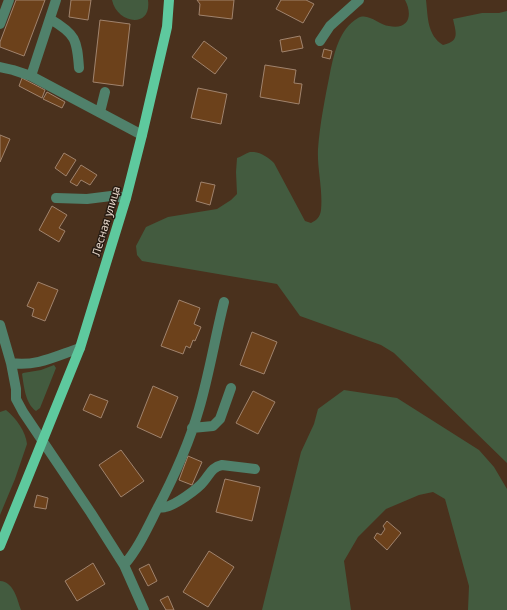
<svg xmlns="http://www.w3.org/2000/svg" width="507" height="610" font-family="'Noto Sans',sans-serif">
<rect width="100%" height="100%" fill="#4a311d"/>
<path fill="#435b3f" d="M112,0h36c4,29 -31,24 -36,0z
M405,0h21c2,17 1,35 17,45 17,-4 13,-12 10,-26l29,-6h17l8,-2v452l-113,-110 -13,-8 -81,-29 -23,-32 -135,-23 -5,-6 -1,-9 10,-19 22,-10 49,-8 14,-9 6,-6 -1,-22 1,-14c4,-1 9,-5 13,-6 9,-1 18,5 24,11l31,58 6,2c6,-3 9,-6 10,-13 2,-21 -4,-41 -3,-61 2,-26 7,-51 12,-76 4,-19 9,-44 28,-55 10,-6 21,7 31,8 20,4 24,-11 16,-26z
M54,365l2,3 -16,40 -4,3c-11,-8 -12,-25 -14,-37l1,-1 18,-3z
M344,390l53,8 82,52 15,17 13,22v121h-39l1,-24 -24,-87 -12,-7 -14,3 -33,14 -28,28 -14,24 7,49h-89l39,-158 13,-28 4,-15z
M6,410c10,8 20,22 21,34l-12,35 -15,36v-103z
M0,581c14,1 17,18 21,29h-21z"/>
<path fill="#6c411b" stroke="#a0836d" d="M16,0h29l-21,56 -24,-9v-5z
M71,0h20l-3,20 -19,-3z
M197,0h37l-2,19 -33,-4 1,-11z
M281,0h25l8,4 -11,19 -27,-14z
M100,20l30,4 -7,62 -30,-4z
M300,36l3,12 -21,4 -2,-12z
M204,41l23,17 -12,16 -23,-17z
M324,49l8,2 -2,8 -8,-2z
M265,65l31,5 -2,13 8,1 -3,20 -39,-7z
M22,78l23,12 -3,8 -23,-12z
M198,88l29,6 -6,30 -30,-6z
M47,92l18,10 -3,6 -19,-9z
M0,135l10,4 -10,23z
M64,153l12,7 -10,16 -11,-8z
M81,165l16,10 -7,10 -9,-5 -4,6 -7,-4z
M201,182l14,3 -5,20 -14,-4z
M52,206l15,9 -8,13 6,3 -6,11 -20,-12z
M38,282l20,8 -13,31 -13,-5 2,-7 -7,-3z
M179,300l21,8 -6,16 7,3 -6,14 -2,-1 -3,8 -4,-2 -3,8 -22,-8z
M252,332l25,10 -13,32 -24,-9z
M153,386l25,11 -17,41 -24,-11z
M253,391l22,11 -17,32 -22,-11z
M90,394l18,7 -7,17 -18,-8z
M121,450l23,31 -23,16 -22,-32z
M188,456l14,6 -10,23 -13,-5z
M225,479l35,8 -8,34 -36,-9z
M37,495l11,3 -2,11 -12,-2z
M387,521l14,12 -14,17 -13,-12 3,-5 4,2 4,-6 -2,-3z
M209,551l25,16 -26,40 -25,-15z
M93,563l12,21 -28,17 -12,-20z
M149,564l8,17 -9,5 -9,-17z
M168,596l6,14h-8l-6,-10z"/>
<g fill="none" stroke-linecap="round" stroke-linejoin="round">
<path stroke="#50816b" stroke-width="10" d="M50,19c26,15 27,21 29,49
M0,24l9,-24
M320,41l10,-15 29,-26
M0,67l13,3 18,6 111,59
M31,76l25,-76
M100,112l5,-20
M56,198l31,1 24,-3 15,2
M0,325l11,38c25,4 45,-7 69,-15
M11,363l5,26v10l7,13 68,101 33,52 20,45
M192,428l21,-2 7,-7 11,-31
M158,507c2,0 5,1 7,0 9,-1 33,-18 39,-26 6,-7 8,-14 18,-16l33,4
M124,565c13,-15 22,-34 31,-52 17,-32 34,-69 44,-104 10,-34 16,-71 25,-107"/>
<path stroke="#5ec99e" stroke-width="10" d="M0,546l80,-198 46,-150 16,-63 25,-108 2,-27"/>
</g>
<g text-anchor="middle" stroke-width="3" stroke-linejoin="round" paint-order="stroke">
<g font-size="11" fill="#e6d6ca" stroke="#271c13">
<text transform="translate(106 221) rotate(-73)" y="4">Лесная улица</text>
</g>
</g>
</svg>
